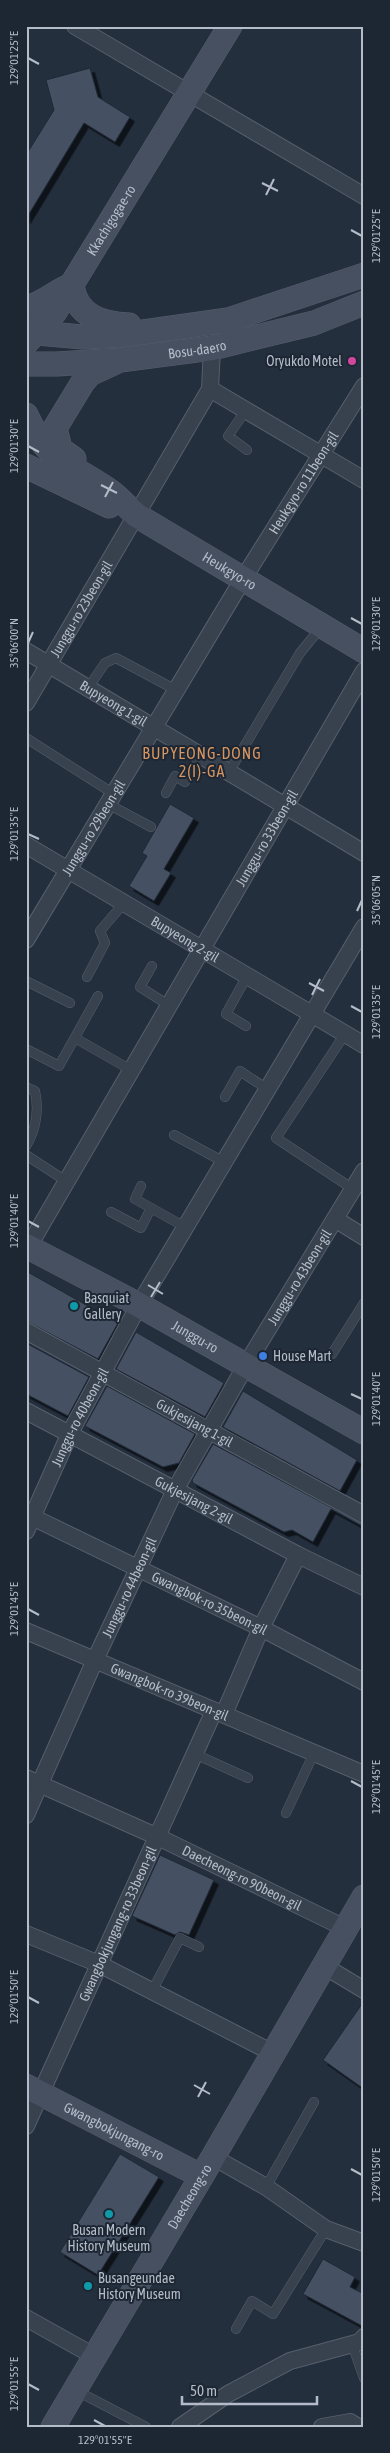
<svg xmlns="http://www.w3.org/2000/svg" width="390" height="2453" font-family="'Asap Condensed',sans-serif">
<defs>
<filter id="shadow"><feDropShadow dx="4.5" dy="4.5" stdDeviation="0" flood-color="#0009"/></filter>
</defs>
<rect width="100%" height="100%" fill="#242f3e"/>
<path fill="#455162" stroke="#1f2835" filter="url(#shadow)" d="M90,68l8,29 32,20 -15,25 -31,-19 -58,96v-64l28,-45 -8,-30z
M170,804l24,14 -30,51 7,4 -17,28 -25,-15 18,-30 -5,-3z
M26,1271l92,52 -20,36 -72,-38z
M136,1332l88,51 -19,34 -89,-48z
M26,1343l63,34 -21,39 -42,-22z
M107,1386l88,48 -16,29 -16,4 -78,-41z
M243,1391l114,69 -17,31 -117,-64z
M213,1444l151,81v2l-33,-18 -18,33 -21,-12 -8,2 -91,-49 -1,-3z
M160,1855l54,25 -25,55 -9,-3 -5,3 -43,-19z
M364,2001v88l-41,-29z
M120,2154l39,23 -61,98 -38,-23z
M323,2259l32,18 -5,10 14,7v33l-61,-33z"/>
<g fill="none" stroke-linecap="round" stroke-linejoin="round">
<defs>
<path id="lane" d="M246,410l-18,26 19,14
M88,688l17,-25 11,-5 60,32
M26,738l88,56
M229,772l71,-119 22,-27
M166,793l9,-17 10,6 16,-26
M108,804l43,23
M152,966l-12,21 30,19
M87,977l18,-34 -5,-12 24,-28
M26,981l44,22
M246,1026l-20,-12 21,-38
M345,1034l-69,104 77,51
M75,1038l56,32
M26,1049l33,17 39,-70
M26,1087l9,4c4,19 1,39 -9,55
M225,1097l15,-26 27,18
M174,1135l50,27
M26,1155l40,26
M141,1186l-6,13 50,28
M111,1212l30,16 10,-20
M332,1354l32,-51
M195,1754l53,24
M286,1813l28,-60
M152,1991l28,-53 19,9
M266,2187l48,-85
M236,2329l16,-28 21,13 53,-85
M352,2344l12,34
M75,2390l71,37"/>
<g id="street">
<path d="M75,26l289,170"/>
<path d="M210,389l154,91"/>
<path d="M210,389l2,-41"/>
<path id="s1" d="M26,651l338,202"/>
<path id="s2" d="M26,703l184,-314"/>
<path id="s3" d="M26,845l338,200"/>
<path id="s4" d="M26,940l217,-361 121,-193"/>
<path d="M335,1219l29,18"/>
<path id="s5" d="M26,1251l338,-580"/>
<path id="s6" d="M26,1331l338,184"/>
<path id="s7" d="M26,1411l272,144 66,32"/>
<path id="s8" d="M26,1514l235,114 103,54"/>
<path id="s9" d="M26,1531l44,-98 69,-128 225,-378"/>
<path id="s10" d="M26,1631l338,143"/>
<path d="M224,1714l37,-86 37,-73"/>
<path id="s11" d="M26,1778l132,59 189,92"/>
<path id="s12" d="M26,1815l69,-155 80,-170 71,-125 118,-194"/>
<path d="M26,1934l73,30 174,89"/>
<path d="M324,1966l40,24"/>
<path id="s13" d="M26,2126l188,-415"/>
<path d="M213,2157l53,30 60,42 38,14"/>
<path d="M26,2318l68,38"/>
<path d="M180,2427l48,-33 62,-33 70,-19 4,-5"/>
<path d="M322,2427l28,-5 8,5"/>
</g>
<g id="secondary">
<path d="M26,308c18,-4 28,-16 46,-23 4,31 30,39 57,40"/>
<path d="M26,328l11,5 46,4 39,-2 106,-15 136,-45"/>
<path id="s14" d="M26,343l29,-31 175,-286"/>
<path id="s15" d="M26,364h31l63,-4 92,-12 102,-25 50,-20"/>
<path id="s16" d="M26,415c21,46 43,48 81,74 11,7 20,18 29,26l228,136"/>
<path d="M74,459l-14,-10 -5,-21 28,-46 7,-8 24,-11"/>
<path d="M26,466l83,40"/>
<path id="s17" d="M26,1246l113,59 225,127"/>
<path id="s18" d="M26,2086l175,90"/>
<path id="s19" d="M53,2427l160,-270 151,-260"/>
</g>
</defs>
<use href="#lane" stroke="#565f6c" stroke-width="10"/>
<use href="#street" stroke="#565f6c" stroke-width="18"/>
<use href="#secondary" stroke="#565f6c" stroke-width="25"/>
<use href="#lane" stroke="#38414e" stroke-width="9"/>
<use href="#street" stroke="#38414e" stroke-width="16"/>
<use href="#secondary" stroke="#465061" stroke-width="24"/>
</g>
<path fill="none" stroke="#b4bcc9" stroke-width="2" d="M28,58l11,6M262,183l16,8M266,195l8,-16M351,230l11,6M28,446l11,6M101,485l16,8M105,497l8,-15M351,618l11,6M28,643l5,-11M28,834l11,5M357,911l5,-11M309,983l15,8M312,995l8,-16M351,1006l11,6M28,1221l11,6M148,1285l15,9M151,1297l9,-15M351,1394l11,5M28,1609l11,6M351,1781l11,6M28,1997l11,6M194,2085l16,9M198,2097l8,-15M351,2169l11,6M28,2384l11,6M94,2420l11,6"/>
<circle fill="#d1479c" stroke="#1d2633" stroke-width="2" cx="352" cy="361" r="5"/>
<g fill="#0f9aa8" stroke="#1d2633" stroke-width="2">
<circle cx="74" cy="1306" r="5"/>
<circle cx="109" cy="2214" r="5"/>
<circle cx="88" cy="2286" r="5"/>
</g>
<circle fill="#3f7fe0" stroke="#1d2633" stroke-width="2" cx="263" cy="1356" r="5"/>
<g text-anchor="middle" stroke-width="4" stroke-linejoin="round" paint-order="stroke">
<g font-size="14" fill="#b4bcc9" stroke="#1d2633">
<text dy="5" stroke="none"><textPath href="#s14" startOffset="150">Kkachigogae-ro</textPath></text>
<text dy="5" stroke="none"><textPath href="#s15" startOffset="172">Bosu-daero</textPath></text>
<text dy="5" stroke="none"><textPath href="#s4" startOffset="535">Heukgyo-ro 11beon-gil</textPath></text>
<text dy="5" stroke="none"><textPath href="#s16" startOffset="260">Heukgyo-ro</textPath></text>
<text dy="5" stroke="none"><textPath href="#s2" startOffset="109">Junggu-ro 23beon-gil</textPath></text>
<text dy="5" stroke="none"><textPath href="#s1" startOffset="102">Bupyeong 1-gil</textPath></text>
<text dy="5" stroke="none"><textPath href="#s4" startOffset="131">Junggu-ro 29beon-gil</textPath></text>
<text dy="5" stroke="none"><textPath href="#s5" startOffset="478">Junggu-ro 33beon-gil</textPath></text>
<text dy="5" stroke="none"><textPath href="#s3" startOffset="185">Bupyeong 2-gil</textPath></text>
<text dy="5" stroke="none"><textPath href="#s12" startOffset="604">Junggu-ro 43beon-gil</textPath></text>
<text dy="5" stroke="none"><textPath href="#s17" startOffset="192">Junggu-ro</textPath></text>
<text dy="5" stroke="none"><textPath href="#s9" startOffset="126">Junggu-ro 40beon-gil</textPath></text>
<text dy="5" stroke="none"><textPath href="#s6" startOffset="192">Gukjesijang 1-gil</textPath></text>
<text dy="5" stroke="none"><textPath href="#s7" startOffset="190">Gukjesijang 2-gil</textPath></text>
<text dy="5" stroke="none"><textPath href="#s12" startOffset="250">Junggu-ro 44beon-gil</textPath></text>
<text dy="5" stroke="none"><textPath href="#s8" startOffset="204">Gwangbok-ro 35beon-gil</textPath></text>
<text dy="5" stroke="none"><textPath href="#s10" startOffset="156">Gwangbok-ro 39beon-gil</textPath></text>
<text dy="5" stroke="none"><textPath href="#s11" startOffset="238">Daecheong-ro 90beon-gil</textPath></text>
<text dy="5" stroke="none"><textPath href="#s13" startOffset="222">Gwangbokjungang-ro 33beon-gil</textPath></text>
<text dy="5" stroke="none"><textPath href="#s18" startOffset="99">Gwangbokjungang-ro</textPath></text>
<text dy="5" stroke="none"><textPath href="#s19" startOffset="268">Daecheong-ro</textPath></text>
</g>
<g font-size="14" fill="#b4bcc9" stroke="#1d2633" text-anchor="start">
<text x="342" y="366" text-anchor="end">Oryukdo Motel</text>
<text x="84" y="1303">Basquiat<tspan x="84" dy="16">Gallery</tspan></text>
<text x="273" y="1361">House Mart</text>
<text x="109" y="2235" text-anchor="middle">Busan Modern<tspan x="109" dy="16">History Museum</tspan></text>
<text x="98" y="2283">Busangeundae<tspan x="98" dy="16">History Museum</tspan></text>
</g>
<g font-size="16" letter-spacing="1" fill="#d59563" stroke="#1d2633">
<text x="202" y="759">BUPYEONG-DONG<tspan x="202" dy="18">2(I)-GA</tspan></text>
</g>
</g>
<rect width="390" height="2453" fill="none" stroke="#1d2633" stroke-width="55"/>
<path d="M182 2396v8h135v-8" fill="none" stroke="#b4bcc9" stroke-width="2.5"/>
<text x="190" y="2396" font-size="15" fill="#b4bcc9" stroke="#1d2633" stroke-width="4" paint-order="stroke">50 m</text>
<rect x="28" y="28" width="334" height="2398" fill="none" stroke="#b4bcc9" stroke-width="2"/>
<g font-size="12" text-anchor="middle" fill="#b4bcc9">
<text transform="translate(14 58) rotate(-90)" y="4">129°01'25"E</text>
<text transform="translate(376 236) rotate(-90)" y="4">129°01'25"E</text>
<text transform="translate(14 446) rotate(-90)" y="4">129°01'30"E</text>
<text transform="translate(376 624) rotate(-90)" y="4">129°01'30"E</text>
<text transform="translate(14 643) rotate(-90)" y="4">35°06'00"N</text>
<text transform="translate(14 834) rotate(-90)" y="4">129°01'35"E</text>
<text transform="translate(376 900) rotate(-90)" y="4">35°06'05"N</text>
<text transform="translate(376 1012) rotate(-90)" y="4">129°01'35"E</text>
<text transform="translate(14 1221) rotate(-90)" y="4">129°01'40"E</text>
<text transform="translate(376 1399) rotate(-90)" y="4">129°01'40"E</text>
<text transform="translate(14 1609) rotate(-90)" y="4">129°01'45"E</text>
<text transform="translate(376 1787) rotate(-90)" y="4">129°01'45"E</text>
<text transform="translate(14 1997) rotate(-90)" y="4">129°01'50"E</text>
<text transform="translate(376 2175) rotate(-90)" y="4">129°01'50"E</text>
<text transform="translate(14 2384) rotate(-90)" y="4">129°01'55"E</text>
<text x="105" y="2444">129°01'55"E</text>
</g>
</svg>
